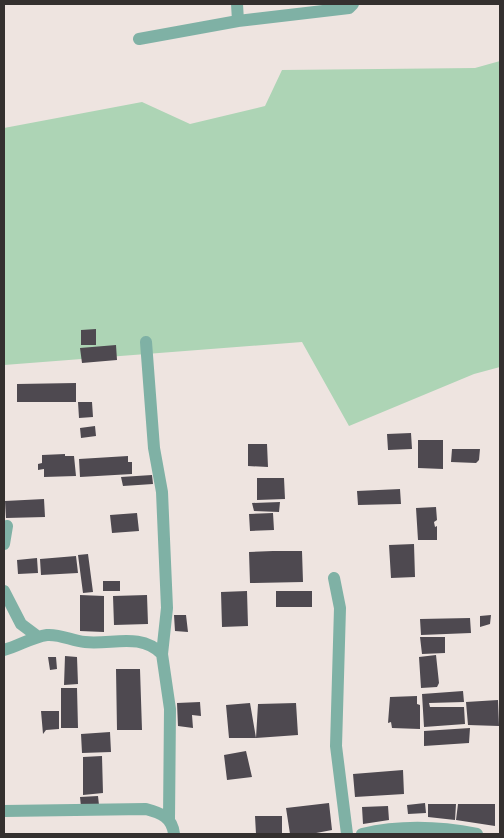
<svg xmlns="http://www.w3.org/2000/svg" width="504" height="838" font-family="'Space Grotesk',sans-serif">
<rect width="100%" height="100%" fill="#eee4e0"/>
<path fill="#add4b5" d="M500,61v306l-26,7 -125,52 -47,-84 -298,23v-237l138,-26 48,22 75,-18 17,-36 193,-2z"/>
<path fill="#4e4950" d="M96,329v16h-15v-15z
M116,345l1,15 -35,3 -2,-15z
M76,383v19h-59v-18z
M78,402h14l1,15 -14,1z
M95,426l1,10 -15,2 -1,-10z
M411,433l1,16 -24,1 -1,-16z
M418,440h25v29l-25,-1z
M248,444h19l1,23 -20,-1z
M452,449h28l-1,11 -3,3 -25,-1z
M65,454v2h9l2,20 -32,1v-8l-6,1v-6l4,-1v-8z
M128,456v6h4v12l-52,3 -1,-18z
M152,475l1,9 -30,2 -2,-9z
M257,478h27l1,21 -28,1z
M400,489l1,15 -43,1 -1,-14z
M44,499l1,18 -39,1 -1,-17z
M280,502l-1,10 -25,-1 -2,-8z
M436,507l1,13 -3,2 1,5 2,-1v14h-19l-2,-32z
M137,513l2,18 -27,2 -2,-18z
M273,513l1,17 -24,1 -1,-17z
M414,544l1,33 -24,1 -2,-33z
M273,551h29l1,31 -53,1 -1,-31z
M88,554l5,38 -10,1 -5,-38z
M76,556l2,17 -37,2 -1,-16z
M37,558l1,15 -20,1 -1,-14z
M103,581h17v10h-17z
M247,591l1,35 -26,1 -1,-35z
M276,591h36v16h-36z
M80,595l24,1v36l-24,-1z
M147,595l1,29 -34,1 -1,-29z
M174,615h12l2,17 -13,-1z
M491,615l-1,9 -10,3v-11z
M470,618l1,15 -50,2 -1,-16z
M420,637h25v16l-23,1z
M436,655l3,28 -2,4 -16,1 -2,-31z
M65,656l12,1 1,27 -14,1z
M48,657h8l1,12 -7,1z
M116,669h24l2,61h-25z
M61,688h16l1,40h-17z
M463,691l1,11 -35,1 1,4h34l1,17 -41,3 -2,-33z
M417,696v8l3,1v24l-28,-1 -1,-6 -3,1 2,-26z
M498,700l1,26 -31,-1 -2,-23z
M200,702l1,14 -9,-1 1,13 -15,-2 -1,-23z
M250,703l6,35 2,-34 38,-1 2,32 -42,3h-27l-3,-33z
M41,711h18v18l-13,1 -3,4z
M470,728l-1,15 -45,3v-15z
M110,732l1,20 -29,1 -1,-19z
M246,751l6,26 -25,3 -3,-25z
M102,756l1,37 -20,2v-38z
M403,770l1,24 -49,3 -2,-23z
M98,796l1,9 -18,2 -1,-10z
M329,803l3,27 -21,4h-21l-4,-26z
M425,803l1,10 -18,1 -1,-9z
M428,804h28l-1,16 -27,-3z
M458,804h37v22l-39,-6z
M388,806l1,14 -26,4 -1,-17z
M255,816h27v18h-26z"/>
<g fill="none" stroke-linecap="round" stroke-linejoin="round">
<path stroke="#7fb1a5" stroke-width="12" d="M237,4l1,17
M139,39l99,-18 111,-13 4,-4
M146,342l8,106 8,44 2,47 3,69 -5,46 8,55 -1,111
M4,544l3,-18
M334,578l6,30 -4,138 11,88
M4,591l17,33 16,12
M4,650c15,-4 28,-13 43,-15 14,-1 25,6 38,7 27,3 55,-10 77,12
M4,811l142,-2c15,4 26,8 28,25
M362,834c39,-9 75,-8 115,0"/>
</g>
<rect width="504" height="838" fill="none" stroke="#34302f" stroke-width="10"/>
</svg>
